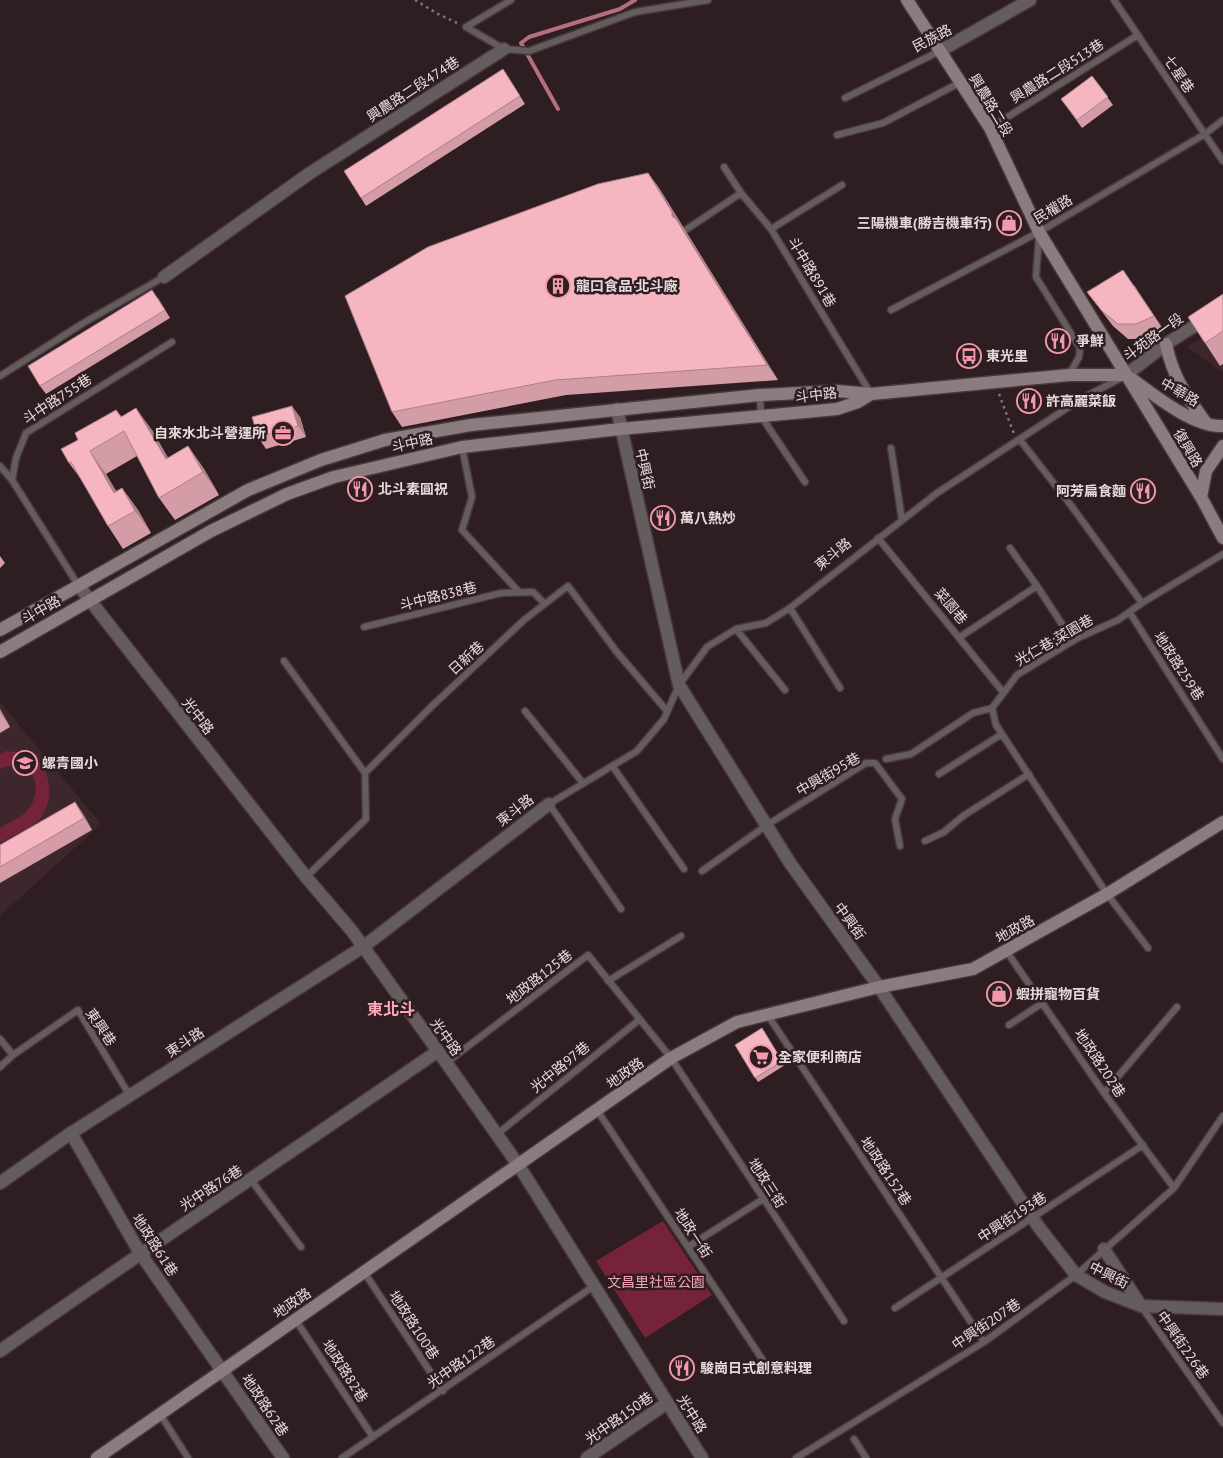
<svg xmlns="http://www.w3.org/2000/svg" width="1223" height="1458" font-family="'PT Sans','Noto Sans TC',sans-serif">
<rect width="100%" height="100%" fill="#2e1d21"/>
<path fill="#3e272c" d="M1223,324v47l-1,1 -35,-25z
M0,702l101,122 -101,92z"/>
<path fill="#75233b" d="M6,751c8,1 19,1 26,6 21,12 22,45 8,62 -7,8 -30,18 -40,24v-15c8,-5 21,-10 27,-17 20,-24 4,-56 -27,-42v-15z
M663,1221l49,74 -67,43 -49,-77z"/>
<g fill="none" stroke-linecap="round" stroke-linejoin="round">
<path stroke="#b46e80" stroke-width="4" d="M558,109l-37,-66 8,-6 91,-28 15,-9"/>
<defs>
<path id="lane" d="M511,0l-45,27 38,22 25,2 106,-39 73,-12
M1114,0l109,161
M845,98l95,-47
M990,128l148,-93
M837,135l46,-12 78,-41
M724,167l17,26 30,36 100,165
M687,229l54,-36
M771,229l71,-44
M1039,236l-3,41 44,71 -1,9 -10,18
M891,310l148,-78 166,-98 18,-14
M0,376l85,-54 79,-45
M760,395l1,21 44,66
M1020,440l50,64 72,99
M462,447l10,50 -10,33 57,62
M891,448l11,72
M0,466l12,14
M878,538l125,154
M1010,548l27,38
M78,585l-66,-105 4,-22 10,-25 146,-91
M790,608l50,80
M1130,613l93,146
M364,627l137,-34 32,-1 11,11
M736,629l49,61
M960,637l77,-51 36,55
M284,661l81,112
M525,711l58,72
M886,759l25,-5 62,-41 19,-5
M613,767l71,102
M939,774l63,-40
M925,841l19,-9 19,-16 66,-42
M702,871l65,-46 99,-62h9l27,36 -7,20 5,27
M306,877l60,-58 -1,-46 67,-67 92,-86 44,-34 48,65 51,60
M621,909l-72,-105 88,-53 27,-32 15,-34 28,-38 29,-18 30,-6 24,-15 147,-115 144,-94 40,-21
M1148,948l-41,-54 -111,-169 -4,-17 25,-33 61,-37 40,-18 24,-17 81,-49
M1007,952l97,141 70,95
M608,981l73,-45
M767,1014l217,328
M1009,1025l35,-23
M0,1039l13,16
M446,1063l142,-108 83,103 173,263
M0,1067l13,-12 65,-45 52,86
M1104,1093l73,-86
M597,1110l171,258
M496,1135l143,-115
M251,1180l50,67
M688,1247l75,-48
M364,1272l79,119
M1141,1306l82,117
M895,1308l248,-163
M295,1319l78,118
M160,1414l28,44
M854,1439l12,19
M342,1458l252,-172
M796,1458l188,-116 92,-67 98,-87 49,-72"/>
<path id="street" d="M940,51l90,-51
M164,277l146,-104 194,-124
M1126,375l40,-31 57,-36
M617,409l62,276 111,178 89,124 159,239 38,49 29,17 36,14 82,3
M78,585l228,292 46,54 86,120 81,115 183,292
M71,1133l69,120 143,205
M0,1183l71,-50 292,-186 186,-143
M1104,1249l37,57
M0,1351c145,-102 292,-199 438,-300
M587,1458l80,-55"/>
<path id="secondary" d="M907,0l83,128 49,104 162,265 22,41
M1166,344c7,34 20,51 40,79
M1132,379c23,17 63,49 91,47
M1201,497l5,-26 17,-25
M0,630l248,-140 73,-30 64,-20 86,-15 289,-30 77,-4 34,3 198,-19h57
M0,652l211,-121 76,-37 47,-17 128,-30 158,-18 217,-20 21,-7 13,-8
M97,1458l574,-400 66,-36 142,-35 94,-18 134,-75 116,-72"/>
</defs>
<use href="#lane" stroke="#48383b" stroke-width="9"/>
<use href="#street" stroke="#48383b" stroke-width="15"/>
<use href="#secondary" stroke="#48383b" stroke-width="15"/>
<path stroke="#857679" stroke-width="2.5" stroke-dasharray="2.5 4" stroke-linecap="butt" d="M415,0l23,14 19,9
M999,394l15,40"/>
<use href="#lane" stroke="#655c5e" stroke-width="6"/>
<use href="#street" stroke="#655c5e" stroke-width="12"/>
<use href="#secondary" stroke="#8b7d7f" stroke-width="12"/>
</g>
<path fill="#d39ca6" d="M1092,76l21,29 -31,23 -21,-29z
M508,77l17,27 -159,102 -5,-8z
M648,173l11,15 119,192 -212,15 -164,32 -10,-15z
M1134,285l31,47 -18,7h-19l-15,-13 -26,-34z
M1223,294v70l-3,2 -15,-23z
M158,298l12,20 -124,76 -6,-8z
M116,410l5,6 31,14 16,28 20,-12 16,23 15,26 -44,25 -16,-22 -22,-42 -31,18 10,17 6,-3 16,22 13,23 -28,16 -15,-23 -25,-44 -14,-19 9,-23z
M300,417l6,20 -40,12 -8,-12z
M0,556l5,7 -5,5z
M0,709l10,18 -10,6z
M75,802l8,12 9,16 -92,53v-38z
M762,1028l23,37 -27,17 -23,-37z"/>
<path fill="#ac7f87" d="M648,173l11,15 119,192 -11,-15 -95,-149z
M292,406l8,11 6,20 -8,-11z
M136,408l16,22 30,52 -16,-23z
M188,446l16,23 15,26 -16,-23z
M90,451l16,23 24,41 -16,-22z
M122,488l16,22 13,23 -16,-22z
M0,709l10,18 -10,-15z
M75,802l8,12 9,16 -8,-12z"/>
<path fill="#f5b5c1" stroke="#ac7f87" d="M503,69l17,27 -159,102 -17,-27z
M1092,76l16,21 -31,23 -16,-21z
M648,173l24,39v4l4,3 91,146 -212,15 -163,32 -47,-116 83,-49 170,-63z
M1123,270l31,46 -18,8h-18l-16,-13 -15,-19z
M152,290l13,20 -125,76 -12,-20z
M1223,294v37l-18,12 -17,-26z
M292,406l6,20 -40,11 -6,-20z
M136,408l30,51 22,-13 15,26 -44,26 -35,-67 -34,20 24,42 8,-5 13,23 -27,15 -37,-64 -2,1 -8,-14 17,-9 -3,-7 41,-23 5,7z
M75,802l9,16 -84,49v-22z
M762,1028l20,33 -27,17 -20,-33z"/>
<defs>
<symbol id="shop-ring" viewBox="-11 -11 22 22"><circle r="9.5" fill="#2e1d21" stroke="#f29aac" stroke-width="1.5"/><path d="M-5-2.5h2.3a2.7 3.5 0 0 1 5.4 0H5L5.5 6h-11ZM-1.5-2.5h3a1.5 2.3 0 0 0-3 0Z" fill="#f29aac"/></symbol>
<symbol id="building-ring" viewBox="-11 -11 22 22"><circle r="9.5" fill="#2e1d21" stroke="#f29aac" stroke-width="1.5"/><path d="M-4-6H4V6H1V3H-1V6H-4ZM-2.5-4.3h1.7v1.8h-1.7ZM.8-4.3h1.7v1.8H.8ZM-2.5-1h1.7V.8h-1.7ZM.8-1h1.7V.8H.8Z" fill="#f29aac"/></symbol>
<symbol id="restaurant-ring" viewBox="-11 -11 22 22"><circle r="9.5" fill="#2e1d21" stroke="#f29aac" stroke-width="1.5"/><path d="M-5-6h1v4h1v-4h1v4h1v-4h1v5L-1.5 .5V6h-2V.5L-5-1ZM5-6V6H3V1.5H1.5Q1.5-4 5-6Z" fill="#f29aac"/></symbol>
<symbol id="bus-ring" viewBox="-11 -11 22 22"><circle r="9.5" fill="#2e1d21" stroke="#f29aac" stroke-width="1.5"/><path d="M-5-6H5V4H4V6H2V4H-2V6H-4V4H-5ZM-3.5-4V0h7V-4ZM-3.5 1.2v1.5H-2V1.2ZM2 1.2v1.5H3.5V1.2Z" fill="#f29aac"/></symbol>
<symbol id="office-ring" viewBox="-11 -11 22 22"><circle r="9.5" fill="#2e1d21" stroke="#f29aac" stroke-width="1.5"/><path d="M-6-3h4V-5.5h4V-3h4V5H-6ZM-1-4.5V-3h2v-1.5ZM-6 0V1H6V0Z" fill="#f29aac"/></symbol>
<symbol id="school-ring" viewBox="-11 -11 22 22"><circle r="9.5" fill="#2e1d21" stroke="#f29aac" stroke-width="1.5"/><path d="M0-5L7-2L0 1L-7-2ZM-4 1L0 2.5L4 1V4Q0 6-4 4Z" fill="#f29aac"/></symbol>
<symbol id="supermarket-ring" viewBox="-11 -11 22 22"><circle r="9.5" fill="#2e1d21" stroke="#f29aac" stroke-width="1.5"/><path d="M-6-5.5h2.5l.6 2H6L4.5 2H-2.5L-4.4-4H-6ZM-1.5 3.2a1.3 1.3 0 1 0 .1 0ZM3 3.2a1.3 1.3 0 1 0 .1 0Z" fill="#f29aac"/></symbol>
</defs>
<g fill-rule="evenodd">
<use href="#shop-ring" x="995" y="209" width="28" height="28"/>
<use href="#building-ring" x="544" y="272" width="28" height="28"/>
<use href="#restaurant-ring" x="1044" y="327" width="28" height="28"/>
<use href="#bus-ring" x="955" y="342" width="28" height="28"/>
<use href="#restaurant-ring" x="1015" y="387" width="28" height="28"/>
<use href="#office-ring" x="269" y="419" width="28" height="28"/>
<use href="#restaurant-ring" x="346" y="475" width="28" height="28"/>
<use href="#restaurant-ring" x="1129" y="477" width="28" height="28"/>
<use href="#restaurant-ring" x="649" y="504" width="28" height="28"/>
<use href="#school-ring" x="11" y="749" width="28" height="28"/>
<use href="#shop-ring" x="985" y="980" width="28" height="28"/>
<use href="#supermarket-ring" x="747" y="1043" width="28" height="28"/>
<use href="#restaurant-ring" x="668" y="1354" width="28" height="28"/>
</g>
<g text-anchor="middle" stroke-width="5" stroke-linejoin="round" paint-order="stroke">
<g font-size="14" fill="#e6dbdc" stroke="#2e1d21">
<text transform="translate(932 38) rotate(-28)" y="5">民族路</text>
<text transform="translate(1057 71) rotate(-32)" y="5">興農路二段513巷</text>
<text transform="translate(1179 74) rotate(56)" y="5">七星巷</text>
<text transform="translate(413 89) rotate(-33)" y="5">興農路二段474巷</text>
<text transform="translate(991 105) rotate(59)" y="5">興農路二段</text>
<text transform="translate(1053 209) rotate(-31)" y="5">民權路</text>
<text transform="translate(812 272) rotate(59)" y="5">斗中路891巷</text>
<text transform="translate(1153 337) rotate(-36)" y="5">斗苑路一段</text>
<text transform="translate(1180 392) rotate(30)" y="5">中華路</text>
<text transform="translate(816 395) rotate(-7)" y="5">斗中路</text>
<text transform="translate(57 399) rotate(-33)" y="5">斗中路755巷</text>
<text transform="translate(412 443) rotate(-13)" y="5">斗中路</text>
<text transform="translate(1188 448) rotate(59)" y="5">復興路</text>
<text transform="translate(645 469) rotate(77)" y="5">中興街</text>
<text transform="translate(833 554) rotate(-39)" y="5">東斗路</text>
<text transform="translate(438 596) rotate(-14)" y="5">斗中路838巷</text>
<text transform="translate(951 606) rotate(50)" y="5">菜園巷</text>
<text transform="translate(41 610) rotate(-30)" y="5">斗中路</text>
<text transform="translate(1054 640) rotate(-30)" y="5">光仁巷;菜園巷</text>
<text transform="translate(466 658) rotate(-42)" y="5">日新巷</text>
<text transform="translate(1179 666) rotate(57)" y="5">地政路259巷</text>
<text transform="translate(198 716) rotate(52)" y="5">光中路</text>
<text transform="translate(828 774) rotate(-30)" y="5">中興街95巷</text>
<text transform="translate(515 810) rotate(-37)" y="5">東斗路</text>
<text transform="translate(850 921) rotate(54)" y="5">中興街</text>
<text transform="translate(1015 929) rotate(-29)" y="5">地政路</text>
<text transform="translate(539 977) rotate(-38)" y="5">地政路125巷</text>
<text transform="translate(101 1027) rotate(56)" y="5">東興巷</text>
<text transform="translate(446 1037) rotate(55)" y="5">光中路</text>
<text transform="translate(185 1042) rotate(-33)" y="5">東斗路</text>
<text transform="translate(1100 1063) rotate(56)" y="5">地政路202巷</text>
<text transform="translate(560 1067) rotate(-39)" y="5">光中路97巷</text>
<text transform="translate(625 1073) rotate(-35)" y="5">地政路</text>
<text transform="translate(886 1171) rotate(56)" y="5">地政路152巷</text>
<text transform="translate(767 1183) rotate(57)" y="5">地政三街</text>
<text transform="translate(211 1188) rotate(-33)" y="5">光中路76巷</text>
<text transform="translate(1012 1217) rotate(-33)" y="5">中興街193巷</text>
<text transform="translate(693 1233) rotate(57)" y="5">地政一街</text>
<text transform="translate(155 1245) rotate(57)" y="5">地政路61巷</text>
<text transform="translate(1109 1275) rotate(26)" y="5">中興街</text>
<text transform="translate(292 1303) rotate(-34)" y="5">地政路</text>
<text transform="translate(986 1324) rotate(-34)" y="5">中興街207巷</text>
<text transform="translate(414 1325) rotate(57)" y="5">地政路100巷</text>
<text transform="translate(1183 1345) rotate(55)" y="5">中興街226巷</text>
<text transform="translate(461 1362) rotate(-35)" y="5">光中路122巷</text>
<text transform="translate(345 1371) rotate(57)" y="5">地政路82巷</text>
<text transform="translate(265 1405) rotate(56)" y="5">地政路62巷</text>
<text transform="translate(692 1414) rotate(58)" y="5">光中路</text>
<text transform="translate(619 1418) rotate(-35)" y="5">光中路150巷</text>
</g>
<g font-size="14" font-weight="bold" fill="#e6dbdc" stroke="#2e1d21" text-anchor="start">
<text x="992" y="228" text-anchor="end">三陽機車(勝吉機車行)</text>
<text x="576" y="291">龍口食品 北斗廠</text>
<text x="1076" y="346">爭鮮</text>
<text x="986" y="361">東光里</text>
<text x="1046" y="406">許高麗菜飯</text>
<text x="266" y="438" text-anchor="end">自來水北斗營運所</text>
<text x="378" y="494">北斗素圓祝</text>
<text x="1126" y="496" text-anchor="end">阿芳扁食麵</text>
<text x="680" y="523">萬八熱炒</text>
<text x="42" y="768">螺青國小</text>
<text x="1016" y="999">蝦拼寵物百貨</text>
<text x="778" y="1062">全家便利商店</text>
<text x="700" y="1373">駿崗日式創意料理</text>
</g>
<g font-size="14" fill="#f4a6b6" stroke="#2e1d21">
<text x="656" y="1287">文昌里社區公園</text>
</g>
<g font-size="16" font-weight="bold" fill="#fca9ba" stroke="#2e1d21">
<text x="391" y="1015">東北斗</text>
</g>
</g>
</svg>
